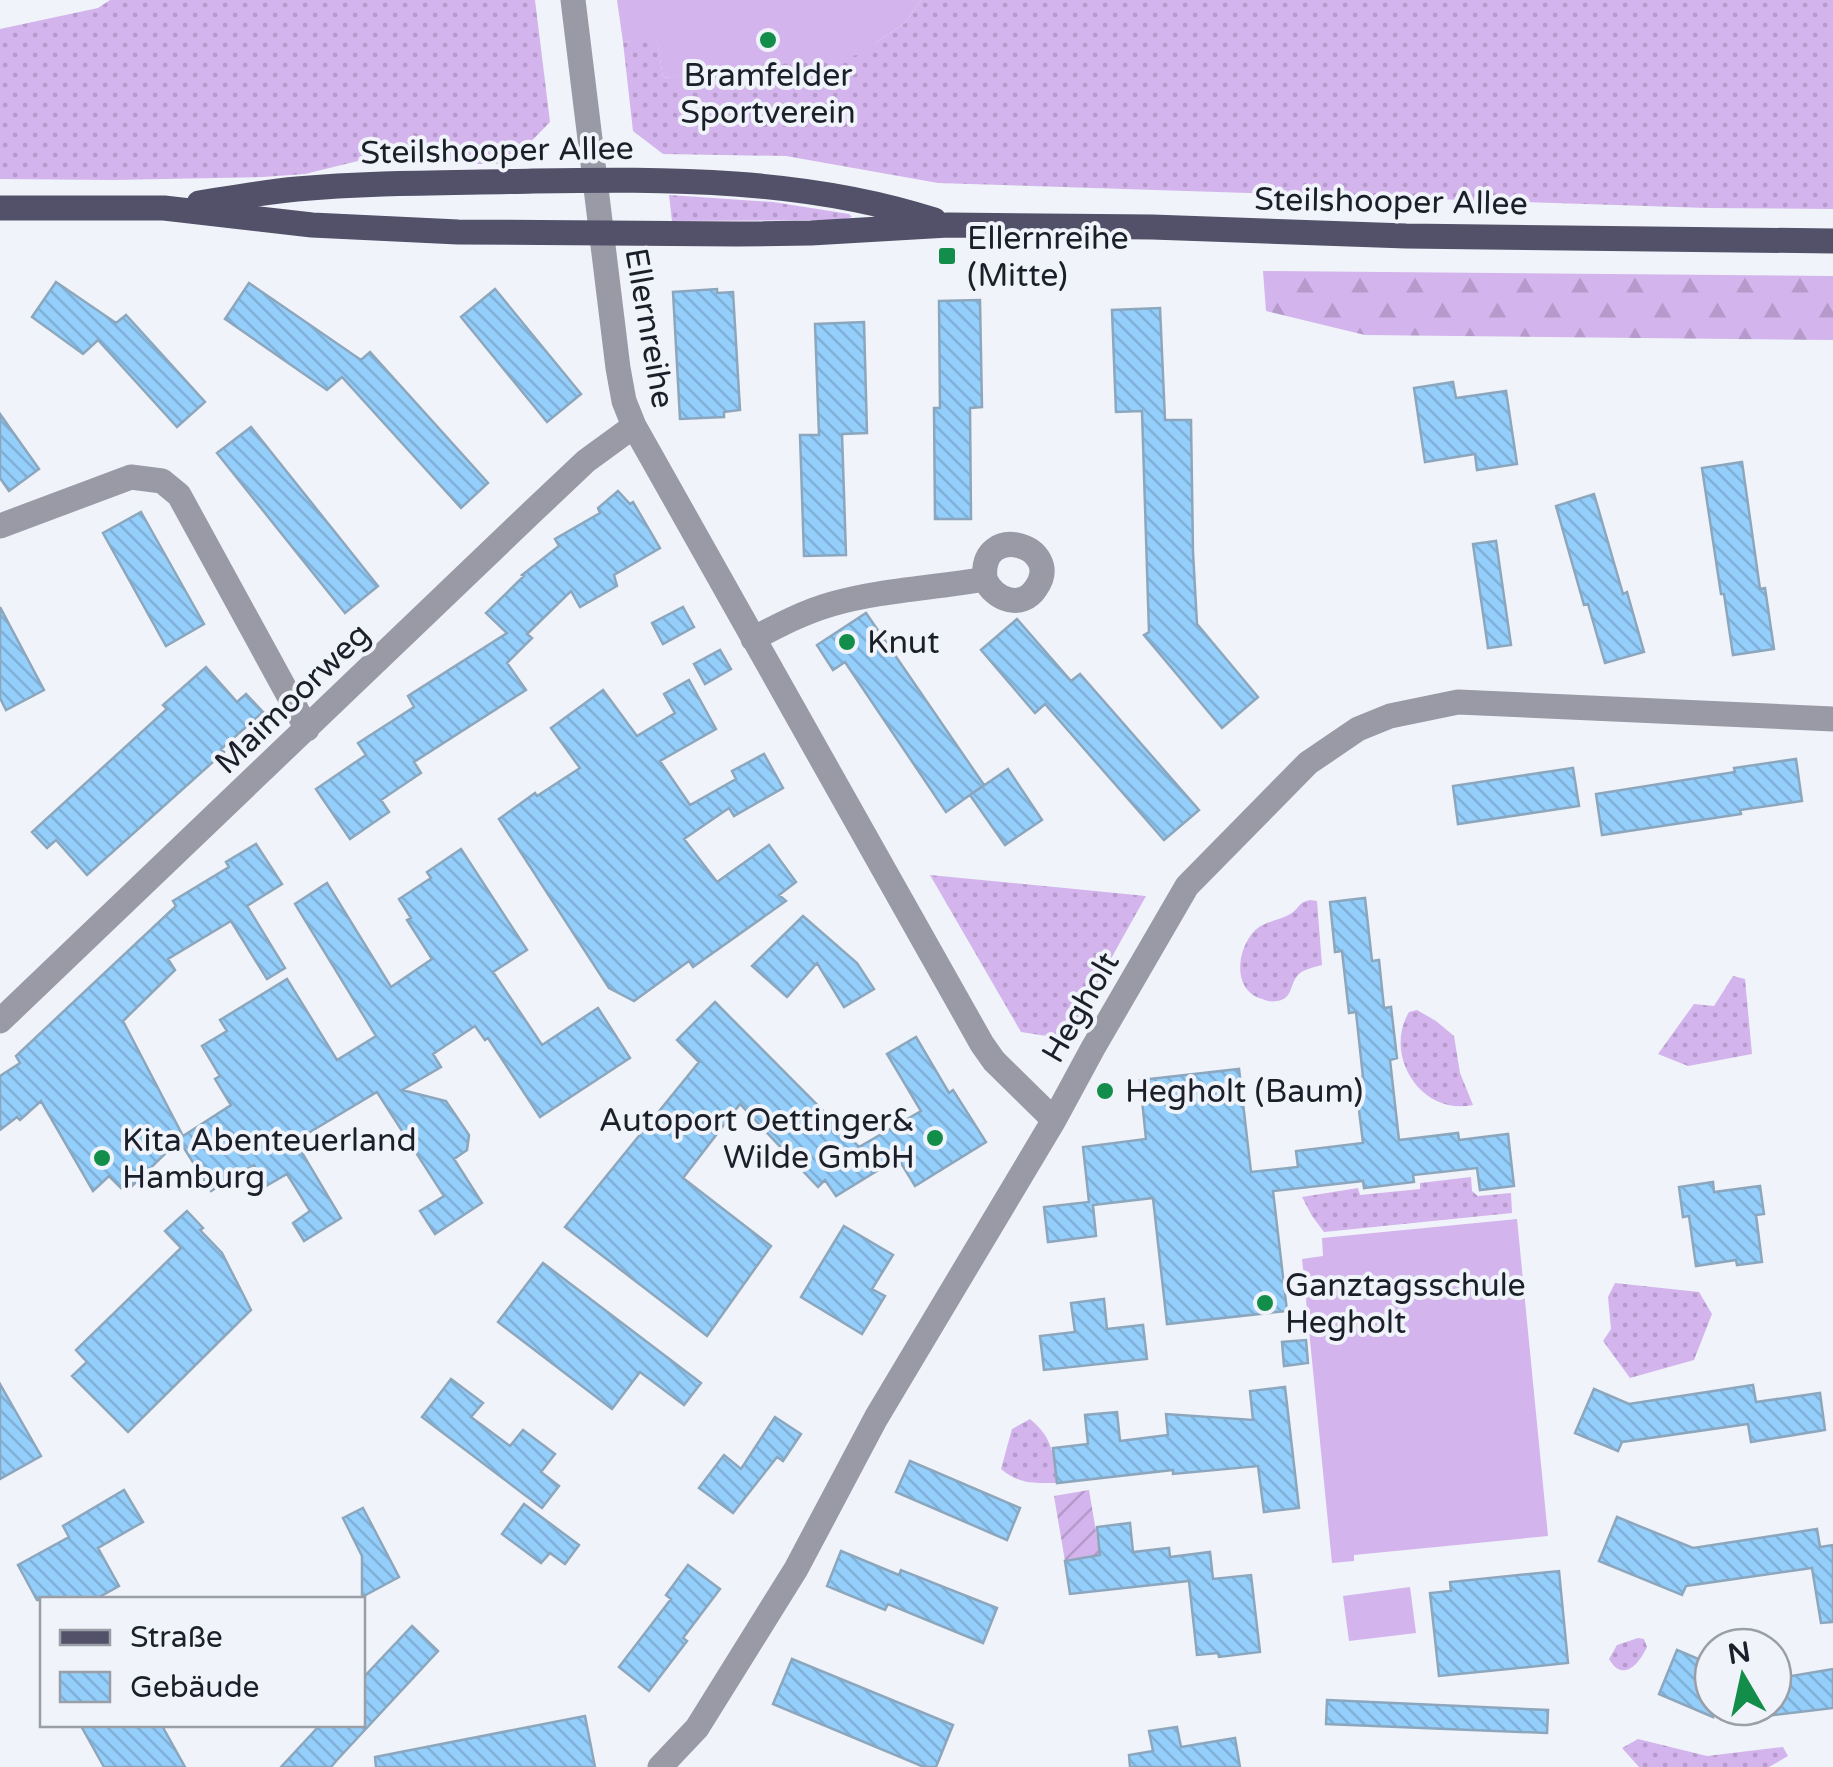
<svg xmlns="http://www.w3.org/2000/svg" width="1833" height="1767" font-family="'Varela Round',sans-serif">
<defs>
<pattern id="grass-dots" width="8" height="8" patternUnits="userSpaceOnUse" patternTransform="scale(2.5)"><rect width="8" height="8" fill="#d3b4ec"/><path d="M2 2h.1M6 6h.1" fill="none" stroke="#b59acb" stroke-width="1.8" stroke-linecap="round"/></pattern>
<pattern id="forest-firs" width="22" height="20" patternUnits="userSpaceOnUse" patternTransform="scale(2.5)"><rect width="22" height="20" fill="#d3b4ec"/><path d="M5 1l3.5 6h-7zM16 11l3.5 6h-7z" fill="#b59acb"/></pattern>
<pattern id="garden-furrows" width="10" height="10" patternUnits="userSpaceOnUse" patternTransform="scale(2.5)"><rect width="10" height="10" fill="#d3b4ec"/><path d="M-1 1l2-2M0 10L10 0M9 11l2-2" fill="none" stroke="#b59acb"/></pattern>
<pattern id="building-back-hatch" width="6" height="6" patternUnits="userSpaceOnUse" patternTransform="scale(2.5)"><rect width="6" height="6" fill="#94cefb"/><path d="M-1 5l2 2M0 0l6 6M5-1l2 2" fill="none" stroke="#7fb0d7"/></pattern>
</defs>
<rect width="100%" height="100%" fill="#f0f3f9"/>
<path fill="url(#grass-dots)" d="M110,0h425l15,122 -41,42h-39l-60,-12h-12l-2,-8 -27,6 1,8 -65,16 -42,3 -149,3 -114,-1v-150l98,-21z
M921,0h912v209l-126,-1 -769,-25 -152,-27 -123,-2 -30,-23 -10,-89 34,-4 6,40 212,-26v-9l30,-20z
M669,195l104,7 76,12 3,3 -12,3 -168,1z
M930,875l216,21 -80,143 -45,-7z
M1310,900l7,1 5,64c-7,2 -16,4 -22,8 -11,9 -6,26 -23,28 -7,1 -9,0 -15,-2 -28,-8 -26,-44 -11,-64 11,-15 27,-13 41,-22 8,-6 7,-11 18,-13z
M1733,976l12,3 7,75 -64,12 -30,-12 36,-50 20,2z
M1417,1010l19,11 18,15 6,37 13,32c-52,11 -90,-50 -64,-93z
M1471,1177l1,14 6,5 33,-3 1,20 -188,19 -12,-16 -10,-19 56,-9 2,7 60,-6v-6z
M1615,1283l84,9 13,22 -18,46 -64,18 -27,-37 8,-12 -3,-32z
M1030,1419c23,19 24,36 27,64 -23,0 -37,2 -56,-14l11,-40z
M1638,1638l6,1 3,8c-8,17 -24,36 -38,12l8,-14z
M1638,1739l69,17 76,-9 5,9 -19,11h-130l-17,-19z"/>
<path fill="url(#forest-firs)" d="M1263,271l570,5v64l-468,-5 -99,-24z"/>
<path fill="url(#garden-furrows)" d="M1089,1490l11,65 -35,6 -11,-65z"/>
<path fill="#d3b4ec" d="M617,0h304l-16,23 -30,20v10l-212,25 -6,-39 -34,3z
M1517,1219l31,317 -194,19v6l-22,2 -30,-304 21,-3 -1,-18z
M1410,1587l6,46 -67,8 -6,-45z"/>
<path fill="url(#building-back-hatch)" stroke="#8ca7bd" stroke-width="2.5" d="M56,282l60,41 10,-8 79,87 -28,25 -79,-87 -15,14 -51,-37z
M249,283l112,77 9,-8 118,131 -27,25 -119,-131 -15,13 -102,-71z
M495,289l86,105 -34,28 -86,-105z
M717,289v4l16,-1 7,118 -16,2v5l-44,2 -7,-127z
M980,300l2,107 -12,1 1,111h-36l-1,-111h6l-1,-107z
M1160,308l5,112h26l2,132 4,72 61,73 -36,31 -78,-93 5,-3 -7,-221 -26,1 -4,-102z
M864,322l3,111 -25,1 4,121 -42,1 -4,-121h19l-4,-111z
M1453,382l3,16 50,-7 11,73 -40,6 -2,-16 -50,8 -11,-74z
M0,414l39,55 -30,22 -9,-13z
M251,427l127,159 -33,27 -128,-160z
M1742,462l18,127 5,-1 9,61 -41,6 -9,-61h-3l-19,-126z
M618,491l12,13 3,-2 27,46 -46,27 3,11 -37,21 -9,-16 -44,43 5,4 -25,25 19,27 -112,72 7,11 -40,27 8,12 -39,27 -34,-50 50,-34 -8,-12 56,-36 -6,-11 99,-63 -21,-20 38,-37 -2,-1 37,-29 -4,-7 45,-26 -2,-5z
M1594,494l29,100 4,-2 17,60 -39,11 -17,-59 -4,1 -28,-99z
M141,512l63,112 -38,22 -63,-113z
M1496,541l15,104 -23,3 -15,-104z
M0,607l44,83 -38,20 -6,-12z
M683,607l11,20 -31,17 -11,-21z
M866,613l118,172 -38,27 -101,-150 -12,8 -16,-25z
M1017,619l54,62 9,-7 119,136 -35,30 -119,-136 -10,9 -54,-63z
M720,650l11,19 -26,15 -11,-20z
M206,667l31,35 9,-8 17,18 -42,37 3,3 -137,123 -31,-35 -9,8 -15,-16 135,-123 -4,-4z
M689,680l27,49 -56,32 30,44 46,-26 -4,-8 32,-17 19,34 -49,28 -5,-8 -45,31 33,43 52,-37 27,37 -17,13 7,6 -93,66 -4,-6 -55,40 -25,-13 -110,-169 36,-26 2,3 43,-28 -29,-40 52,-38 34,46 38,-23 -11,-19z
M1796,759l6,42 -62,9 1,4 -139,21 -6,-41 139,-22 -1,-4z
M1573,768l6,38 -121,18 -5,-38z
M1008,769l34,51 -37,25 -35,-50z
M256,844l26,40 -35,22 38,62 -18,11 -36,-58 -63,38 7,11 -52,51 60,115 48,-31 -16,-26 5,-3 -18,-30 25,-15 -7,-11 67,-41 50,81 39,-24 -81,-132 32,-21 64,104 41,-28 -25,-39 4,-2 -12,-19 32,-21 -4,-6 34,-23 66,101 -34,22 49,73 56,-37 32,50 -90,59 -52,-79 -3,2 -10,-14 -42,28 8,13 -39,23 44,11 23,34 -2,15 -13,9 28,44 -47,31 -15,-23 24,-15 -67,-104 -82,49 46,77 -37,23 -11,-18 17,-12 -23,-37 -21,12 -12,-21 -43,26 -32,-51 -47,46 -3,-4 -8,6 -12,-12 -16,15 -52,-90 -21,19 -3,-3 -17,13v-54l20,-13 -4,-7 160,-150 -3,-5 56,-34 -3,-5z
M1365,898l7,63 7,-1 5,48 7,-1 6,51 -7,2 9,80 59,-7 1,7 49,-6 6,52 -34,4 -3,-22 -64,7 1,7 -50,6 -1,-7 -90,10 14,120 -120,13 -14,-126 -60,7 3,31 -48,6 -4,-35 45,-5 -6,-55 63,-8 -6,-59 99,-11 12,103 47,-5 -2,-16 67,-8 -8,-66h8l-7,-65 -7,1 -7,-62 -7,1 -5,-50z
M803,916l54,47 17,26 -30,18 -27,-44 -30,34 -35,-31z
M715,1002l144,145 62,-36 -34,-57 29,-17 33,56 4,-3 33,52 -71,44 -17,-28 -62,38 -11,-16 -7,7 -78,-83 -57,74 88,68 -64,90 -142,-109 134,-165 -22,-22z
M1713,1182l1,10 46,-6 4,28 -8,1 6,47 -25,3 -1,-5 -40,6 -7,-50 -6,1 -4,-30z
M187,1211l16,17 -3,2 22,23 29,57 -123,122 -56,-56 15,-14 -11,-12 105,-102 -16,-17z
M844,1226l49,29 -21,34 13,7 -23,38 -61,-37z
M543,1263l158,120 -17,22 -44,-33 -28,37 -114,-87z
M1104,1299l3,30 36,-4 4,34 -103,11 -4,-34 35,-4 -4,-29z
M1306,1340l2,23 -24,3 -2,-24z
M451,1379l32,24 -12,14 39,29 13,-16 32,24 -14,18 18,14 -17,22 -120,-91z
M0,1384l41,72 -41,23z
M1753,1385l3,17 64,-9 5,37 -74,12 -3,-18 -126,18 -4,9 -43,-18 19,-44 35,15z
M1285,1387l14,121 -35,4 -6,-46 -85,8v-4l-116,13 -4,-35 35,-4 -3,-29 32,-3 3,29 48,-6 -2,-21 87,6 -3,-29z
M775,1417l26,17 -18,27 -6,-4 -44,56 -34,-25 25,-33 17,14z
M910,1461l110,47 -13,32 -111,-48z
M124,1490l19,32 -45,26 21,38 -25,14h-57l-19,-35 51,-28 -6,-11z
M524,1504l55,41 -14,19 -15,-11 -9,10 -39,-29z
M363,1508l36,69 -37,20v-41l-19,-38z
M1617,1517l76,31 124,-19 3,18 13,-2v77l-12,1 -9,-55 -126,18 -4,9 -83,-34z
M1130,1523l3,29 36,-4 1,9 40,-5 3,27 38,-4 9,77 -41,5 -1,-4 -21,2 -8,-74 -119,13 -5,-33 35,-6 -3,-28z
M841,1551l58,24 2,-5 96,38 -14,35 -95,-39 -3,6 -58,-24z
M688,1565l32,24 -37,49 4,3 -38,50 -30,-24 52,-68 -5,-4z
M1559,1571l9,92 -129,13 -9,-83 21,-2 -1,-9z
M412,1626l26,25 -101,109 -6,7h-50l40,-43h41v-45z
M1677,1650l36,15v52l-54,-23z
M792,1659l161,66 -17,42h-12l-151,-63z
M1833,1669v39l-60,7v-36z
M1327,1700l221,10 -1,23 -221,-9z
M585,1716l10,51h-219l-1,-10z
M80,1724h81l24,43h-81z
M1177,1727l4,20 54,-9 5,29h-110l-1,-12 24,-4 -4,-20z"/>
<g fill="none" stroke-linecap="round" stroke-linejoin="round">
<path stroke="#9a9aa7" stroke-width="25" d="M573,0l45,368 6,33 10,25 348,618 12,17 60,59
M0,526l131,-49 31,4 17,14 128,234
M753,639c26,-14 51,-27 79,-35 49,-14 103,-16 153,-25 9,21 37,31 51,9 29,-42 -57,-68 -51,-9
M0,1021l531,-508 55,-52 48,-35
M660,1767l37,-39 99,-159 80,-151 178,-298 39,-72 94,-162 121,-123 50,-34 32,-13 68,-14 375,17"/>
<path stroke="#535169" stroke-width="25" d="M199,203c32,-5 65,-11 98,-14 79,-7 157,-6 236,-8 135,-2 271,-3 401,39
M0,208h164l148,17 146,7 279,2 74,-1 137,-8 204,2 254,9 427,5"/>
</g>
<g fill="#138e4a" stroke="#f0f3f9" stroke-width="4">
<circle cx="768" cy="40" r="10"/>
<rect x="937" y="246" width="20" height="20" rx="5"/>
<circle cx="847" cy="642" r="10"/>
<circle cx="1105" cy="1091" r="10"/>
<circle cx="935" cy="1138" r="10"/>
<circle cx="102" cy="1158" r="10"/>
<circle cx="1265" cy="1303" r="10"/>
</g>
<g text-anchor="middle" stroke-width="8" stroke-linejoin="round" paint-order="stroke">
<g font-size="32" fill="#1a1f2a" stroke="#f0f3f9" text-anchor="start">
<text x="768" y="86" text-anchor="middle">Bramfelder<tspan x="768" dy="37">Sportverein</tspan></text>
<text x="967" y="249">Ellernreihe<tspan x="967" dy="37">(Mitte)</tspan></text>
<text x="867" y="653">Knut</text>
<text x="1125" y="1102">Hegholt (Baum)</text>
<text x="915" y="1131" text-anchor="end">Autoport Oettinger&amp;<tspan x="915" dy="37">Wilde GmbH</tspan></text>
<text x="122" y="1151">Kita Abenteuerland<tspan x="122" dy="37">Hamburg</tspan></text>
<text x="1285" y="1296">Ganztagsschule<tspan x="1285" dy="37">Hegholt</tspan></text>
</g>
<g font-size="32" fill="#1a1f2a" stroke="#f0f3f9">
<text transform="translate(497 150) rotate(-1)" y="11">Steilshooper Allee</text>
<text transform="translate(1391 201) rotate(1)" y="11">Steilshooper Allee</text>
<text transform="translate(650 328) rotate(80)" y="11">Ellernreihe</text>
<text transform="translate(292 698) rotate(-44)" y="11">Maimoorweg</text>
<text transform="translate(1080 1007) rotate(-60)" y="11">Hegholt</text>
</g>
</g>
<rect x="40" y="1597" width="325" height="130" fill="#f0f3f9" stroke="#9a9ea6" stroke-width="2.5"/>
<rect x="60" y="1630" width="50" height="15" fill="#535169" stroke="#9a9ea6" stroke-width="2.5"/>
<text x="130" y="1647" font-size="30" fill="#1a1f2a">Straße</text>
<rect x="60" y="1672" width="50" height="30" fill="url(#building-back-hatch)" stroke="#9a9ea6" stroke-width="2.5"/>
<text x="130" y="1697" font-size="30" fill="#1a1f2a">Gebäude</text>
<g transform="translate(1743 1677) rotate(351)"><circle r="48" fill="#f0f3f9" stroke="#9a9ea6" stroke-width="2.5"/>
<path d="M0-8L18 38L0 25L-18 38Z" fill="#138e4a"/>
<text y="-15" font-size="28" font-weight="bold" text-anchor="middle" fill="#1a1f2a">N</text>
</g>
</svg>
